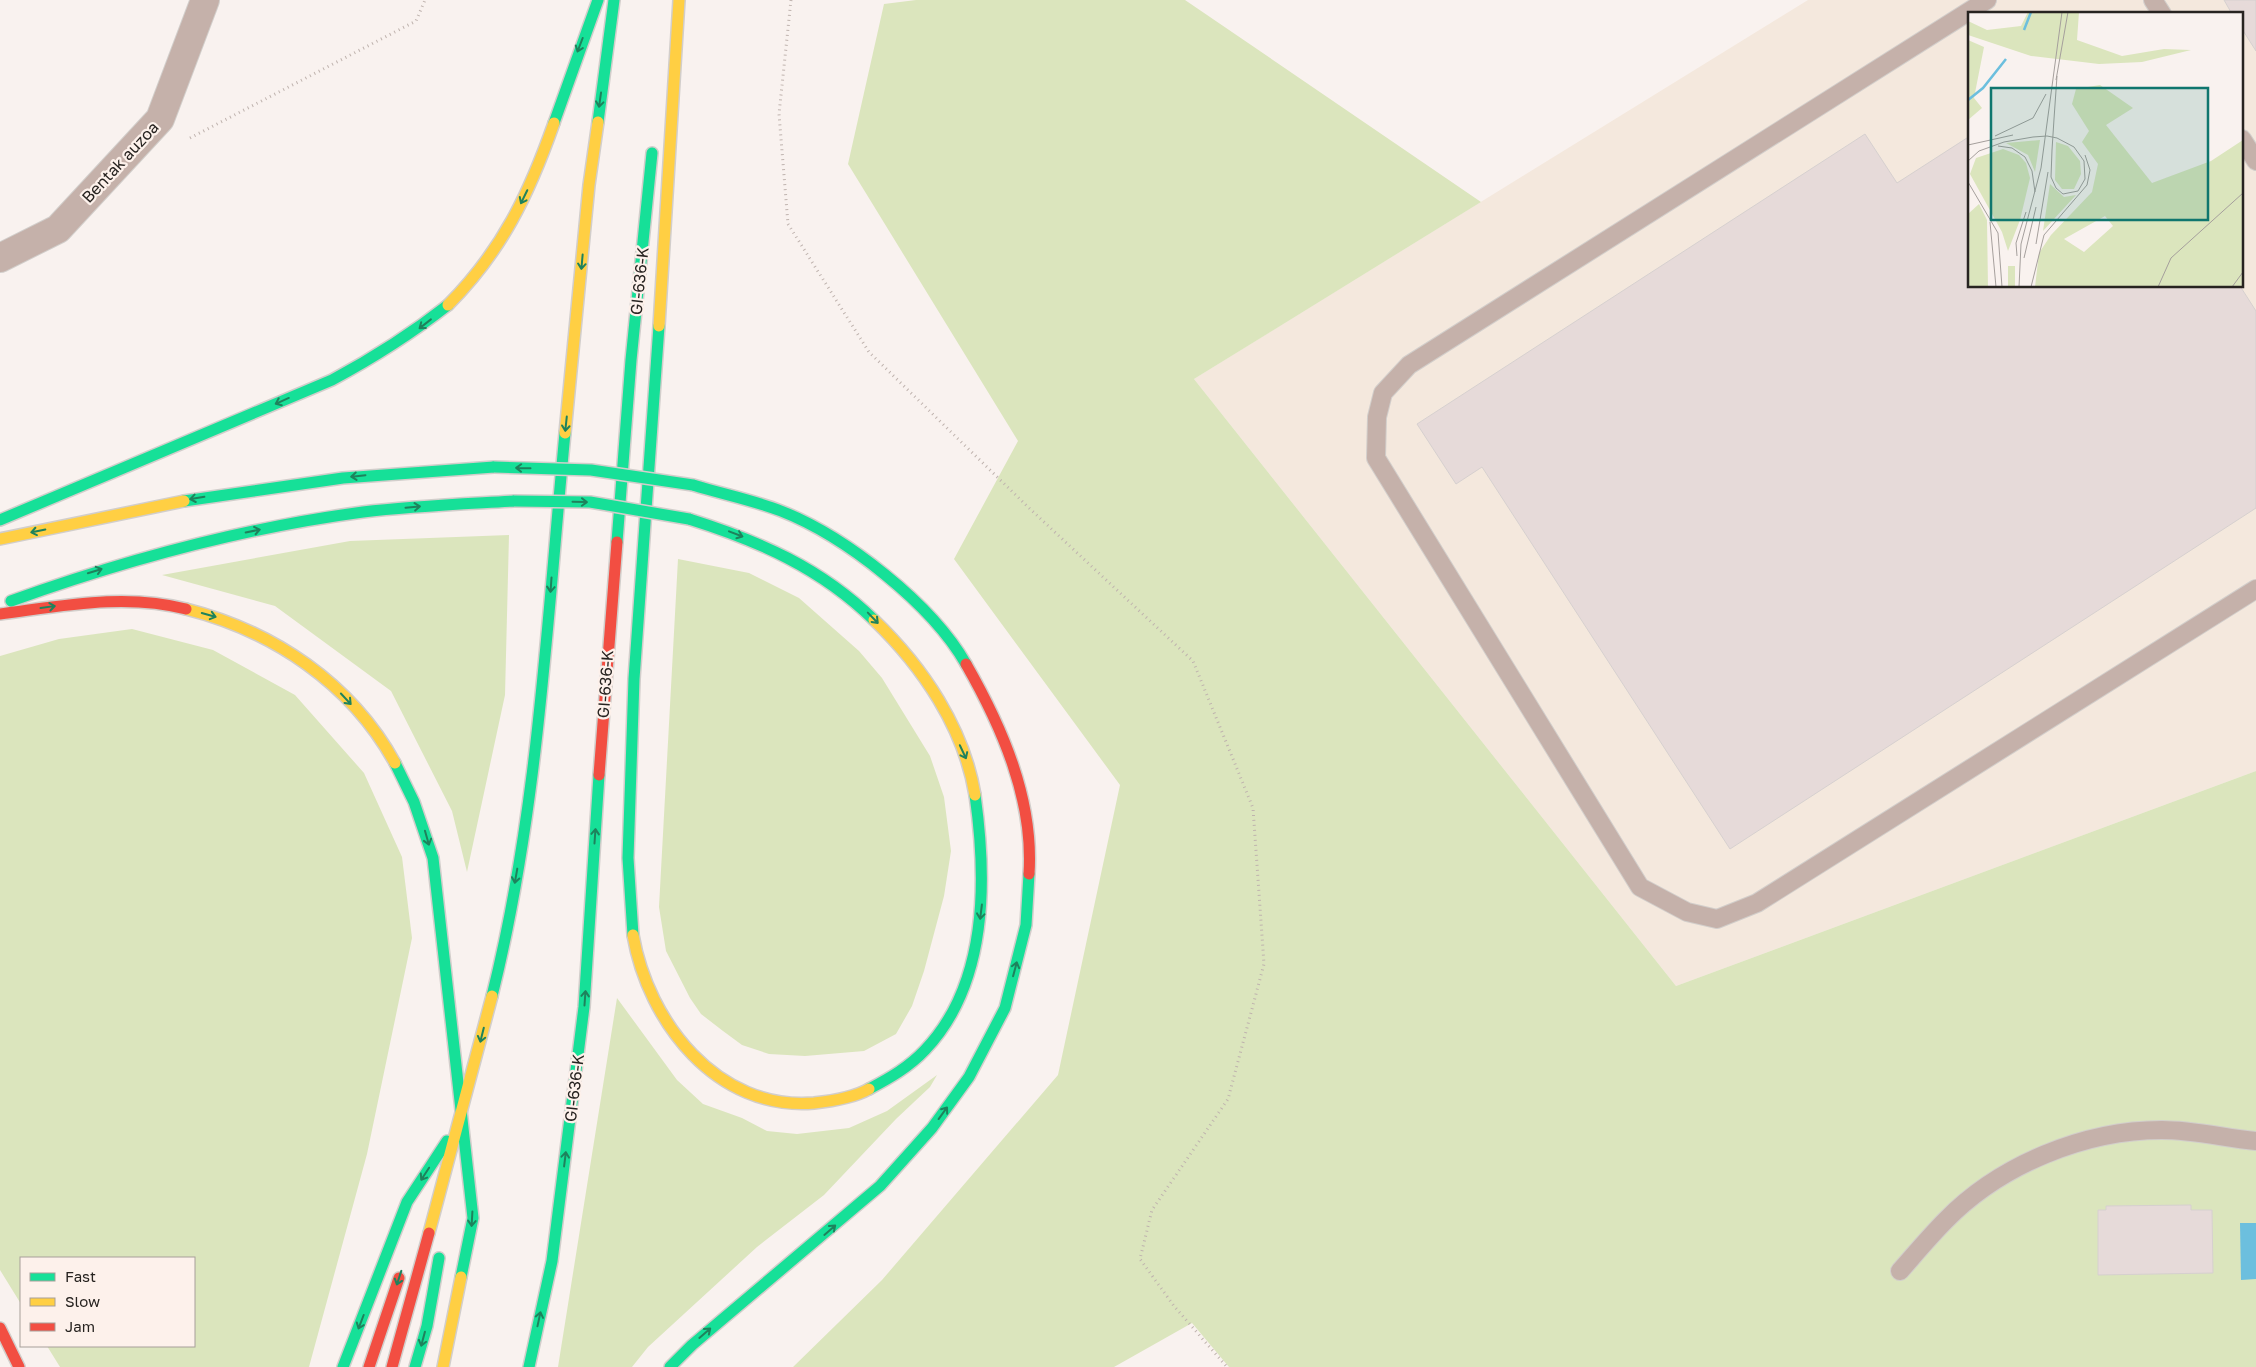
<svg xmlns="http://www.w3.org/2000/svg" width="2256" height="1367" font-family="'Golos Text',sans-serif">
<rect width="100%" height="100%" fill="#f9f2ef"/>
<path fill="#f4e8dd" fill-rule="evenodd" d="M1808,0h448v771l-580,215 -482,-607zM1970,14h272v272h-272z"/>
<path fill="#dbe5bd" d="M916,0h269l296,202 -287,177 482,607 580,-215v596h-1027l-37,-44 -78,44h-321l89,-87 176,-205 62,-290 -166,-226 64,-118 -170,-277 36,-160z
M509,535l-4,160 -38,177 -15,-61 -61,-120 -116,-85 -113,-31 188,-34z
M678,559l71,14 50,25 60,53 23,27 48,78 14,41 7,54 -7,45 -20,75 -12,35 -16,28 -32,17 -59,5 -36,-2 -27,-9 -19,-14 -22,-17 -11,-16 -24,-47 -7,-44z
M132,629l81,21 82,45 69,78 38,84 10,81 -45,216 -58,213h-249l-13,-21h147v-88h-173v46l-21,-34v-614l59,-17z
M617,998l60,82 26,24 39,14 25,13 30,3 52,-6 38,-17 50,-36 -7,12 -34,32 -72,76 -67,52 -109,100 -16,20h-74z"/>
<path fill="#6cbfde" d="M2240,1223h16v56l-15,1z"/>
<path fill="#e6dad9" stroke="#d6d0cf" d="M2224,0h32v51l-14,-22v-15h-10z
M1865,134l32,49 73,-47v150h270l16,25v197l-526,341 -248,-382 -26,17 -39,-60z
M2191,1205v5h21l1,63 -115,2v-65h8v-4z"/>
<g fill="none" stroke-linecap="round" stroke-linejoin="round">
<defs>
<path id="lane" d="M1987,0l-578,365 -26,28 -6,24 -1,41 264,429 47,25 30,7 40,-16 499,-314
M2153,0l9,14
M2242,139l14,22
M1900,1271c15,-17 30,-35 46,-51 54,-55 138,-90 216,-90 31,0 63,8 94,11"/>
<path id="street" d="M0,258l58,-29 102,-110 45,-119"/>
<path id="fast" d="M598,122l16,-122
M554,123l44,-123
M693,485c29,9 60,15 88,26 64,25 151,93 185,153
M184,501l159,-23 151,-11
M689,519c70,22 132,49 185,101
M0,520l332,-140c41,-22 79,-46 116,-75
M617,542l14,-182 21,-207
M11,601c114,-41 231,-73 352,-89 50,-6 101,-8 151,-11
M395,763l19,39 19,56 40,360 -12,59
M633,935l-5,-77 6,-179 25,-353
M492,996c46,-184 55,-375 73,-563
M869,1089c21,-11 40,-22 56,-39 63,-66 62,-170 50,-255
M343,1367l64,-165 40,-61
M415,1367l12,-41 12,-68
M529,1367l23,-106 32,-254 15,-232
M670,1367l22,-22 188,-159 52,-58 37,-51 36,-69 21,-83 3,-51"/>
<path id="slow" d="M448,305c54,-54 81,-111 106,-182
M659,326l20,-326
M565,433l24,-248 9,-63
M0,539l184,-38
M186,609c87,22 165,74 209,154
M874,620c49,47 90,108 101,175
M633,935c15,87 84,176 181,168 19,-2 39,-5 55,-14
M429,1233l63,-237
M443,1367l18,-90"/>
<path id="jam" d="M0,614c62,-8 125,-21 186,-5
M966,664c36,63 68,136 63,210
M599,775l18,-233
M0,1328l19,39
M369,1367l30,-89
M392,1367l37,-134"/>
</defs>
<use href="#lane" stroke="#d2cecb" stroke-width="20"/>
<use href="#street" stroke="#d2cecb" stroke-width="30"/>
<use href="#fast" stroke="#d2cecb" stroke-width="14"/>
<use href="#slow" stroke="#d2cecb" stroke-width="14"/>
<use href="#jam" stroke="#d2cecb" stroke-width="14"/>
<path stroke="#bfb3ae" stroke-width="3" stroke-dasharray="1 4" stroke-linecap="butt" d="M791,0l-12,114 9,110 81,128 159,155 165,154 60,147 11,156 -36,135 -76,111 -12,49 34,47 53,61
M190,138l226,-117 9,-21"/>
<use href="#lane" stroke="#c5b1aa" stroke-width="18"/>
<use href="#street" stroke="#c5b1aa" stroke-width="28"/>
<use href="#fast" stroke="#16e098" stroke-width="11"/>
<use href="#slow" stroke="#ffcf43" stroke-width="11"/>
<use href="#jam" stroke="#f24e42" stroke-width="11"/>
<defs>
<path id="fast-bridge" d="M494,467l97,3 102,15
M514,501l76,1 99,17"/>
</defs>
<use href="#fast-bridge" stroke="#d2cecb" stroke-width="14" stroke-linecap="butt"/>
<use href="#fast-bridge" stroke="#16e098" stroke-width="11"/>
</g>
<defs><path id="oneway-shaft" d="M-6 0H5M1.5-3L5.5 0L1.5 3" fill="none" stroke-width="1.6" stroke-linecap="round" stroke-linejoin="round" transform="scale(1.25)"/></defs>
<g stroke="#1e825c">
<use href="#oneway-shaft" transform="translate(580 45) rotate(111)"/>
<use href="#oneway-shaft" transform="translate(600 100) rotate(98)"/>
<use href="#oneway-shaft" transform="translate(524 197) rotate(116)"/>
<use href="#oneway-shaft" transform="translate(582 262) rotate(95)"/>
<use href="#oneway-shaft" transform="translate(425 324) rotate(142)"/>
<use href="#oneway-shaft" transform="translate(282 401) rotate(156)"/>
<use href="#oneway-shaft" transform="translate(566 424) rotate(96)"/>
<use href="#oneway-shaft" transform="translate(523 468) rotate(-179)"/>
<use href="#oneway-shaft" transform="translate(358 476) rotate(174)"/>
<use href="#oneway-shaft" transform="translate(197 498) rotate(171)"/>
<use href="#oneway-shaft" transform="translate(580 502) rotate(1)"/>
<use href="#oneway-shaft" transform="translate(413 507) rotate(-5)"/>
<use href="#oneway-shaft" transform="translate(38 531) rotate(168)"/>
<use href="#oneway-shaft" transform="translate(253 531) rotate(-12)"/>
<use href="#oneway-shaft" transform="translate(736 534) rotate(21)"/>
<use href="#oneway-shaft" transform="translate(95 571) rotate(-17)"/>
<use href="#oneway-shaft" transform="translate(551 585) rotate(94)"/>
<use href="#oneway-shaft" transform="translate(48 607) rotate(-8)"/>
<use href="#oneway-shaft" transform="translate(209 615) rotate(16)"/>
<use href="#oneway-shaft" transform="translate(873 618) rotate(46)"/>
<use href="#oneway-shaft" transform="translate(346 699) rotate(47)"/>
<use href="#oneway-shaft" transform="translate(963 752) rotate(65)"/>
<use href="#oneway-shaft" transform="translate(595 836) rotate(-86)"/>
<use href="#oneway-shaft" transform="translate(427 838) rotate(74)"/>
<use href="#oneway-shaft" transform="translate(516 876) rotate(100)"/>
<use href="#oneway-shaft" transform="translate(981 912) rotate(97)"/>
<use href="#oneway-shaft" transform="translate(1015 969) rotate(-75)"/>
<use href="#oneway-shaft" transform="translate(585 998) rotate(-86)"/>
<use href="#oneway-shaft" transform="translate(482 1035) rotate(104)"/>
<use href="#oneway-shaft" transform="translate(943 1113) rotate(-54)"/>
<use href="#oneway-shaft" transform="translate(565 1159) rotate(-83)"/>
<use href="#oneway-shaft" transform="translate(425 1174) rotate(123)"/>
<use href="#oneway-shaft" transform="translate(472 1219) rotate(93)"/>
<use href="#oneway-shaft" transform="translate(830 1230) rotate(-41)"/>
<use href="#oneway-shaft" transform="translate(399 1278) rotate(108)"/>
<use href="#oneway-shaft" transform="translate(539 1319) rotate(-78)"/>
<use href="#oneway-shaft" transform="translate(361 1322) rotate(111)"/>
<use href="#oneway-shaft" transform="translate(705 1333) rotate(-41)"/>
<use href="#oneway-shaft" transform="translate(423 1339) rotate(105)"/>
</g>
<g text-anchor="middle" stroke-width="4.5" stroke-linejoin="round" paint-order="stroke">
<g font-size="16" fill="#272320" stroke="#fdf1eb">
<text transform="translate(120 162) rotate(-47)" y="6">Bentak auzoa</text>
<text transform="translate(639 281) rotate(-84)" y="6">GI-636-K</text>
<text transform="translate(605 684) rotate(-86)" y="6">GI-636-K</text>
<text transform="translate(574 1088) rotate(-83)" y="6">GI-636-K</text>
</g>
</g>
<g transform="translate(1968 12)">
<rect width="275" height="275" fill="#f9f2ef"/>
<path d="M60,0h51l-2,28 45,16 42,-7 27,1 -49,12 -43,2 -68,-8 -63,-21v-14l19,9 34,-4zM0,28l16,7 -10,51 8,10 -14,12zM132,73l33,23 -27,17 46,58 59,-22 32,-21v147h-208l4,-34 12,-18 41,-43 6,-28 -16,-22 7,-11 -17,-27 4,-15zM137,204l8,10 -29,26 -20,-13zM72,128l-5,32 -7,-17 -22,-12zM88,130l12,4 12,15 1,13 -7,15h-12l-7,-9zM35,137l16,6 7,8 4,15 -10,42 -12,31 -6,-19 -32,-58 6,-16zM82,172l14,13 12,-2 -33,36zM11,192l8,16 1,67h-20v-73zM40,254h7v21h-7z" fill="#dbe5bd" fill-rule="evenodd"/>
<path fill="none" stroke="#6cbfde" stroke-width="2.5" d="M56,18l7,-18M0,88l15,-12 23,-29"/>
<path fill="none" stroke="#a59f9c" stroke-width="1" d="M88,68l12,-68M27,124l38,-18 13,-24M0,133l45,-10M30,134l14,2 13,9 7,14 3,21M0,149l11,-10 25,-9 29,-5 14,-1 10,2 17,9 10,14 1,18 -7,12 -15,3 -7,-6 -5,-11 1,-27 2,-31 3,-43M0,170l30,51 4,54M22,210l6,65M68,232l12,-72M49,244l-1,-13 10,-31M56,246l12,-51M51,275l2,-43 20,-76 21,-156M63,275l13,-52 43,-50 3,-15 -5,-15M190,275l13,-29 72,-65M264,275l11,-15"/>
<path fill="#0f766e" fill-opacity="0.15" stroke="#0f766e" stroke-width="2.5" d="M23,76h217v132h-217z"/>
<rect width="275" height="275" fill="none" stroke="#272320" stroke-width="2.5"/>
</g>
<rect x="20" y="1257" width="175" height="90" fill="#fdf1eb" stroke="#a79f9a"/>
<rect x="30" y="1273" width="25" height="8" fill="#16e098" stroke="#a79f9a"/>
<text x="65" y="1282" font-size="15" fill="#272320">Fast</text>
<rect x="30" y="1298" width="25" height="8" fill="#ffcf43" stroke="#a79f9a"/>
<text x="65" y="1307" font-size="15" fill="#272320">Slow</text>
<rect x="30" y="1323" width="25" height="8" fill="#f24e42" stroke="#a79f9a"/>
<text x="65" y="1332" font-size="15" fill="#272320">Jam</text>
</svg>
